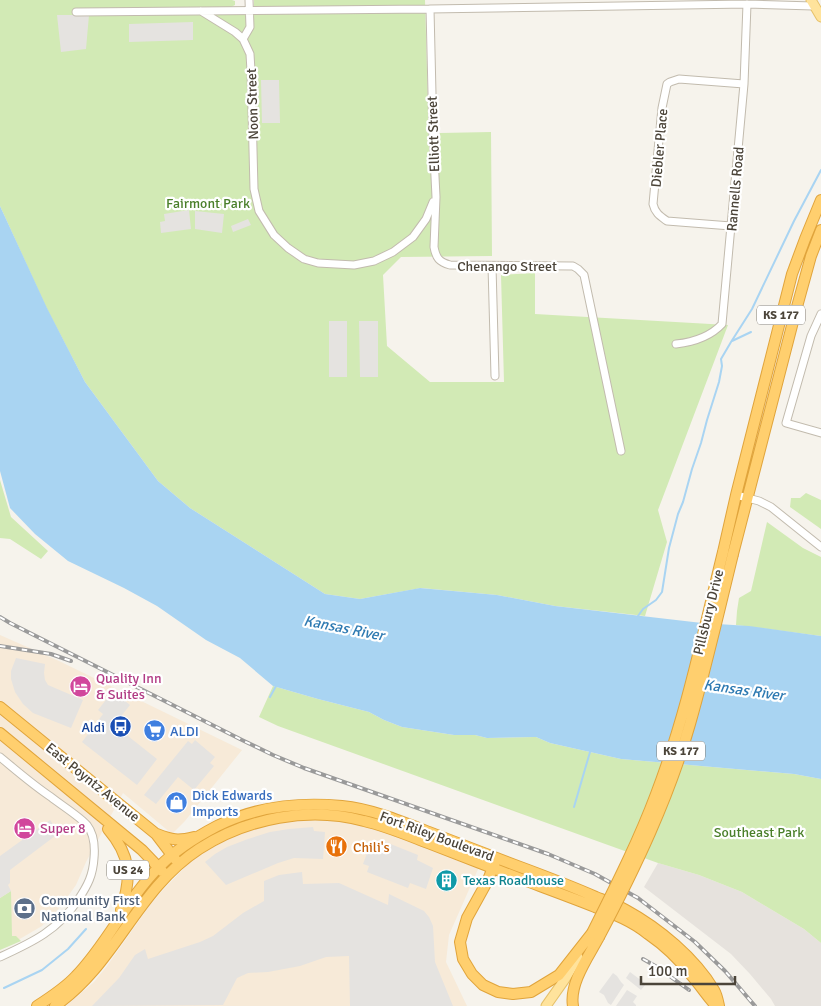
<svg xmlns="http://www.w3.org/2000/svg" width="821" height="1006" font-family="Signika,sans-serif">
<rect width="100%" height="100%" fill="#f6f3ec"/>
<path fill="#f7ead8" d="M0,635l59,26 183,89 -57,71 -13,13 -49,-41 -37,69 -10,23 -15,21 -19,20 -24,14 -18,7z
M322,819l21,2 39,10 97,36 -30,68 -3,27 21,44h-401l28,-24 13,-16 43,-61 12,-14 31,-32 31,-18 28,-12 24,-6 21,-3z"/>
<path fill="#e6e2dd" d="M658,863l41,12 43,17 62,37 17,14v63h-46l-4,-7 -21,-25 -19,-20 -87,-67z"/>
<path fill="#d2eab5" d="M0,0h232l3,1v4l-4,2 -128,3 151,5v-15h171l4,141h10l1,-8 51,-1 1,124 -91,1 -18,18 4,71 43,36h74l-3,-107 34,-2v41l193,11 -70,185 9,32 -22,74 -90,-10 -58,-11 -76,-7 -61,11 -35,-5 -135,-86 -32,-27 -73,-99 -39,-75 -46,-101z
M0,480l11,37 37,34 -7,8 -31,-20 -10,-1z
M806,493l15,7v29l-31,-22 1,-9h9z
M767,522l36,26 18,9v79l-85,-11 1,-14 2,-13 12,-7z
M273,686l45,13 51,13 15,8 18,7 52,8h21l12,3 49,-1 14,6 71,16 173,15 27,5v164l-17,-14 -62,-37 -43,-17 -41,-12 -380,-137 -19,-9z
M11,891l1,45h4l5,5 -21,9v-52z"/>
<path fill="#e5e3e0" d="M57,15h32l-3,34 -25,3z
M193,22v18l-64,2v-18z
M261,80h18l1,43h-18z
M189,210l2,19 -30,4 -1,-11 5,-1 -1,-7z
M195,211l29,3 -2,19 -27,-4z
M248,219l3,6 -18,7 -2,-6z
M329,321h18v56h-18z
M359,321h19v56h-18z
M16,658l29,6 -1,9 1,7 3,5 35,15 -12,28 -38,-15 -10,-9 -8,-12 -4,-13v-8z
M113,691l17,14 -16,20 43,34 -20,26 -55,-43 21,-28 -5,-4z
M195,740l20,17 -5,6 4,3 -20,24 -16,-13 -22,27 -12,-9 44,-54 4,3z
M50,820l9,13 -49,37v13l-2,2 3,6 -11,7v-42z
M313,827l1,4 11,1 -2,27 -29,-1 -16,5 -52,22 -21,-23 10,-8 12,-7 21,-8 22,-7 19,-3z
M383,841l35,14 -1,5 16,8 -7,21 -16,-6 -2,5 -41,-16 2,-6 -6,-2 6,-16 5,-5 7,2z
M302,872l1,12 36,-1 49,22 1,-11 35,17 5,6 4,9 2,36 18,44h-103l-1,-50 -23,1 -26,9 -32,6 -20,1 -11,5 -14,27 -131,1 27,-28 16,-23 10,-6 3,10 52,-17 13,-6 30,-23 21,-12v-20l15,-6z
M630,972l16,12 -5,6 -15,-12z
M613,973l4,3 4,6 3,3 -13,20 -3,-2 -4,-8 -5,-3z
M627,990l10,6 -4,6 3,3v1h-20z"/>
<path fill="#a9d4f2" d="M0,206l47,102 38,74 73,99 32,27 135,86 35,5 60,-11 77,7 58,11 147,17 47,3 72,10v143l-27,-5 -173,-15 -71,-16 -14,-6 -49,1 -12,-3h-21l-52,-8 -18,-7 -15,-8 -51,-13 -45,-13 -33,-28 -34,-18 -49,-34 -33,-18 -56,-27 -33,-27 -25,-26 -10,-37z"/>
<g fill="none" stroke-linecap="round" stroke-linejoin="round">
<path stroke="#a9d4f2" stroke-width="2" d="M732,341l19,-9
M638,616l5,-7 13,-9 6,-8 7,-44 9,-34 5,-12 9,-33 9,-26 6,-23 12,-38 3,-16 -1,-7 10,-17 21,-33 42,-88 27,-51
M270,697l6,-11
M574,807l16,-55
M4,988l38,-18 26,-21 18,-20"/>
<defs>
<path id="minor" d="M249,0l1,27 -7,12 7,15 1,17 3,118 5,22 15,24 14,13 16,11 14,4 36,2 20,-4 19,-9 20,-15 13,-18 7,-17
M430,9l3,127 3,61 -2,50c2,11 5,15 16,18l123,1 5,3 6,6 37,176
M201,11l34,21 8,7
M76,12l354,-3 317,-5 66,2
M731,226l-64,-5c-7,-5 -12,-8 -14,-17l9,-96 5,-24 3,-2 9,-3 65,5
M492,266l3,110
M821,314l-10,22 -25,87 35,10
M676,344c18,-2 34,-7 46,-20l22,-240 3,-80
M736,495l23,6 12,6 50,40
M0,757c17,14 33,28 51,40 10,8 28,19 36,28 7,9 8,22 7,33 -1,17 -6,27 -16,42 -20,30 -45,42 -78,57"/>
<path id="major" d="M811,0l10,17
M546,1006l19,-27 13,-22"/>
<path id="highway" d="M723,552l13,-57 56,-221 13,-35 16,-39
M733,554l62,-240 16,-58 10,-26
M0,707l156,127 19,25
M0,733l142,117 20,21
M108,829c23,27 24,48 13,81
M157,834c15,6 21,7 37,3
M495,862l-7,18 -21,38 -7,24 3,17 9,15 11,11 15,7 15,2 18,-2 28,-17 33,-42
M37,1006c14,-9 28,-18 39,-30 32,-33 51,-77 83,-109 16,-17 37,-30 58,-41 38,-19 83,-24 125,-20 30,3 59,15 87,26 29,11 57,22 86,33 27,10 54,20 81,32 10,4 21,8 30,13 33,18 69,48 88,80 3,5 4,11 5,16
M55,1006c61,-42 81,-116 144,-157 48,-31 110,-43 165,-28 22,5 43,14 64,22 31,12 62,24 93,36 24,9 49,18 74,28 19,7 37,14 53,27 16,11 31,25 43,41 9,10 16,21 25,31
M573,1006c-4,-23 16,-50 26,-69"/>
</defs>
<use href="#minor" stroke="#c2bbae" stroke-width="9"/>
<use href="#major" stroke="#e6c16a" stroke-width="11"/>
<use href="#highway" stroke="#e0a43c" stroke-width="12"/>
<use href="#minor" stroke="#fff" stroke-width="7"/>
<use href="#major" stroke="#ffe39c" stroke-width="9"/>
<use href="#highway" stroke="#ffcf6e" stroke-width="10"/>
<defs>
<path id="rail" d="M0,617l10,6 232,117 31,15 31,13 244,86 47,20 43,24 57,44 30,29 30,35
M0,646l51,8 20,7
M643,959l14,8 32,23"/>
</defs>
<use href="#rail" stroke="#9a9a9a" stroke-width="4"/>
<use href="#rail" stroke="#fff" stroke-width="2" stroke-dasharray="5.5" stroke-linecap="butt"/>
<defs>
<path id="highway-bridge" d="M592,933c23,-46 46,-91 64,-139 30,-78 47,-161 67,-242
M599,937c36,-68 70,-139 91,-213 16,-56 29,-113 43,-170"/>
</defs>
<use href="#highway-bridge" stroke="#e0a43c" stroke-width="12" stroke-linecap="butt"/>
<use href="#highway-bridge" stroke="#ffcf6e" stroke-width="10"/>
</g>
<defs>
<symbol id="hotel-disc" viewBox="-11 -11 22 22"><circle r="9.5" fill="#d1479c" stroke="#fff"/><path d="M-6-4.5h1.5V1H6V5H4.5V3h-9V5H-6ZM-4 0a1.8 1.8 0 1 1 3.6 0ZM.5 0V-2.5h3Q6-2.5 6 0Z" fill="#fff"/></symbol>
<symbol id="bus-disc" viewBox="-11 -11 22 22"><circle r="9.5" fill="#1a4fb4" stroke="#fff"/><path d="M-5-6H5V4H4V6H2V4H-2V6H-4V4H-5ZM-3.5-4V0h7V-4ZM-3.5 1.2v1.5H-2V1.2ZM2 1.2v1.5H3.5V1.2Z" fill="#fff"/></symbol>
<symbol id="supermarket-disc" viewBox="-11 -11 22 22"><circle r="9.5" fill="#3f7fe0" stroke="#fff"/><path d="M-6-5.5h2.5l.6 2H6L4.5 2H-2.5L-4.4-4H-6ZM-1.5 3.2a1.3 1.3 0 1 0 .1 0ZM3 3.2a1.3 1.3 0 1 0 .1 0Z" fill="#fff"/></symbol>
<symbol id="shop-disc" viewBox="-11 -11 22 22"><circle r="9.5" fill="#3f7fe0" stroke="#fff"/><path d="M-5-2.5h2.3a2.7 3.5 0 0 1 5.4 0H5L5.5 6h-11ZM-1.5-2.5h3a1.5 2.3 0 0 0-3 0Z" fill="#fff"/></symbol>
<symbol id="restaurant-disc" viewBox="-11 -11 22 22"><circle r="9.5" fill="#e8710a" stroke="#fff"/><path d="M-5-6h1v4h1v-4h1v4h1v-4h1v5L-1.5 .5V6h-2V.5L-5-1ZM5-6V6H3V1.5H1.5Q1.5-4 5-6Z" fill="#fff"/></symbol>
<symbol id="building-disc" viewBox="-11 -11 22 22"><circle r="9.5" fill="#0f9aa8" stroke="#fff"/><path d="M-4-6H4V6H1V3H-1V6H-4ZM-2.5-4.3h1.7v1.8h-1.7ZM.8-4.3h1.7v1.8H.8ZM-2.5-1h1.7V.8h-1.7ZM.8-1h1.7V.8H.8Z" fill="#fff"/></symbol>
<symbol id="bank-disc" viewBox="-11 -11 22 22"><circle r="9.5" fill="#5c6f8a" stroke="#fff"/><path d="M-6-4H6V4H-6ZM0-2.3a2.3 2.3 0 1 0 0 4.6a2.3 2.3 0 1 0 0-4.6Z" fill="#fff"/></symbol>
</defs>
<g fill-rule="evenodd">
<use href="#hotel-disc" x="68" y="674" width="25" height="25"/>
<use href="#bus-disc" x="108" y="714" width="25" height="25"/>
<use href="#supermarket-disc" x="142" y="718" width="25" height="25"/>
<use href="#shop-disc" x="164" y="790" width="25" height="25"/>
<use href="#hotel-disc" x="12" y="816" width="25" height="25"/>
<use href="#restaurant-disc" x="324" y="834" width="25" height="25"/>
<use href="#building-disc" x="434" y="868" width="25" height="25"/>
<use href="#bank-disc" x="12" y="896" width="25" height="25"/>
</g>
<g text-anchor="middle" stroke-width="4.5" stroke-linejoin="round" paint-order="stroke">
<g fill="#fff" stroke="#817c74" stroke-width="1">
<rect x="757" y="305.5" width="48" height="19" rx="4"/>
<rect x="657" y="741.5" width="48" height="19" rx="4"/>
<rect x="107" y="860.5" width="42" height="19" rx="4"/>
</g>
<g font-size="12" font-weight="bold" fill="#4b4439">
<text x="781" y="319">KS 177</text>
<text x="681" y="755">KS 177</text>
<text x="128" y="874">US 24</text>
</g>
<g font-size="14" fill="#4b4439" stroke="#fff">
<text transform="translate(252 104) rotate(-92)" y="5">Noon Street</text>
<text transform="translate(433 134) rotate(-92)" y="5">Elliott Street</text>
<text transform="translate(659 148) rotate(-85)" y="5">Diebler Place</text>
<text transform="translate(735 189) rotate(-85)" y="5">Rannells Road</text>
<text x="507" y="271">Chenango Street</text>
<text transform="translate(708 612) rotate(-76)" y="5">Pillsbury Drive</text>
<text transform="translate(93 782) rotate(39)" y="5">East Poyntz Avenue</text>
<text transform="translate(437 836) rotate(20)" y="5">Fort Riley Boulevard</text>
</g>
<g font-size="14" fill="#4a7f2a" stroke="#fff">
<text x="208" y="208">Fairmont Park</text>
<text x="759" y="837">Southeast Park</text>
</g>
<g font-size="14" fill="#b23c85" stroke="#fff" text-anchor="start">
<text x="96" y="683">Quality Inn<tspan x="96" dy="16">&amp; Suites</tspan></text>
<text x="40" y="833">Super 8</text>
</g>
<g font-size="14" fill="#164399" stroke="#fff" text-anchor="end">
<text x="105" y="732">Aldi</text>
</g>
<g font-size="14" fill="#366cbe" stroke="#fff" text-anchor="start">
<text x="170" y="736">ALDI</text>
<text x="192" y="800">Dick Edwards<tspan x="192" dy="16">Imports</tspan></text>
</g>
<g font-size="14" fill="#c56008" stroke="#fff" text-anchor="start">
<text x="353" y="852">Chili's</text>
</g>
<g font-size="14" fill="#0d838f" stroke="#fff" text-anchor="start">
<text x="463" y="885">Texas Roadhouse</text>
</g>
<g font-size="14" fill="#4e5e75" stroke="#fff" text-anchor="start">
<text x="41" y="905">Community First<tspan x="41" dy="16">National Bank</tspan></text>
</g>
<g font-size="15" font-style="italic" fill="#2e7ab2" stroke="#fff">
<text transform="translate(344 628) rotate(11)" y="5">Kansas River</text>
<text transform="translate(744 690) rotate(8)" y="5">Kansas River</text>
</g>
</g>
<path d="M641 976v8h94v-8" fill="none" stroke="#4b4439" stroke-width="2.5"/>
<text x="648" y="976" font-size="15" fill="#4b4439" stroke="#ffffff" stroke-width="4" paint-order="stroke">100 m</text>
</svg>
